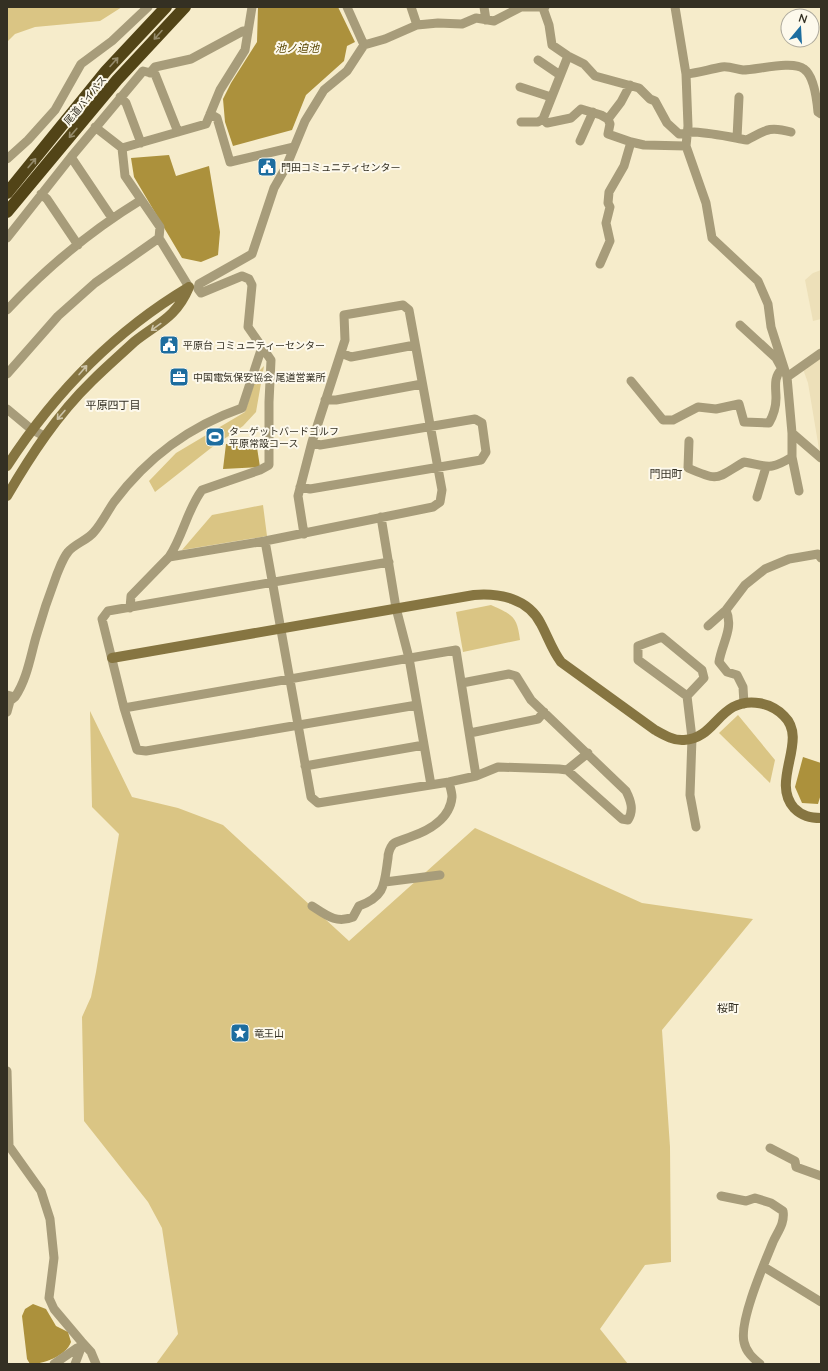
<svg xmlns="http://www.w3.org/2000/svg" width="828" height="1371" font-family="Lato,'Noto Sans JP',sans-serif">
<rect width="100%" height="100%" fill="#f6eccb"/>
<path fill="#ede0b9" d="M821,270v49l-8,2 -8,-41 8,-7z
M821,354v99l-2,-4 -11,-66 -5,-14z"/>
<path fill="#dac584" d="M7,7h115l-22,14 -65,6 -20,7 -8,8z
M264,366l-8,46 -13,14 -32,22 -56,44 -6,-11 27,-28 69,-41 13,-40z
M263,505l4,31 -85,14 30,-35z
M491,605c22,10 26,11 29,35l-57,12 -7,-40z
M90,711l42,86 46,11 45,17 126,116 126,-113 167,75 111,16 -91,111 8,117 1,115 -26,3 -45,64 28,35h-472l22,-30 -16,-106 -14,-26 -64,-81 -2,-104 9,-20 5,-25 23,-138 -27,-27z
M738,715l37,45 -5,23 -51,-50z"/>
<path fill="#ac913c" d="M258,7h80l17,35 -8,4 -3,15 -38,34 -14,35 -59,16 -8,-24 -2,-23 8,-16 26,-41z
M169,155l7,21 33,-10 11,66 -2,23 -17,7 -19,-4 -48,-81 -3,-19z
M256,441l4,26 -37,2 3,-25z
M803,757l18,6v31l-3,10 -16,-1 -7,-16z
M33,1304l13,5 10,17 12,6 3,10c-5,14 -27,22 -41,22l-3,-5 -5,-43 3,-7z"/>
<g fill="none" stroke-linecap="round" stroke-linejoin="round">
<path stroke="#a79c7a" stroke-width="9" d="M347,7l17,38
M411,7l6,18
M484,7l2,13
M675,7l11,67 2,52 -2,20 20,57 6,35 46,43 10,23 3,23 16,50 5,56 29,25
M543,8l6,17 3,20 16,11 16,8 11,12 44,12 11,11 5,2 12,22 12,11c6,0 10,-2 15,-2 18,1 36,5 53,8 19,-10 22,-14 44,-8
M568,56l-25,63 4,4 24,-5 10,-9 20,6 7,4 2,5 -2,10 23,8
M538,60l22,15
M150,73l5,-6 36,-8 52,-28 5,1
M686,74c12,-1 24,-5 36,-7 7,-1 14,2 21,3 14,0 50,-10 61,-1 10,7 13,32 14,43l3,2
M520,87l31,10
M120,97l6,6 15,40
M210,114l7,4 13,44 64,-15
M608,119l13,-17 9,-17
M521,122h17l5,-3
M95,127l27,21 3,28 35,51 -1,11 30,49
M737,138l2,-41
M580,141l13,-29
M122,148l84,-24 14,-34 25,-40 7,-43
M71,157l41,61
M7,159l21,-19 27,-30 26,-46 31,-23 36,-34
M41,194l6,5 31,46
M7,238l64,-81 72,-86 12,3 23,58
M600,264l10,-23 -4,-18 4,-16 -2,-4 1,-11 15,-26 7,-24 13,3 42,1
M7,310c39,-42 85,-80 134,-110
M740,325l36,33 5,9
M341,353l10,4 64,-12
M7,374l51,-58 37,-33 64,-45
M787,377l34,-24
M631,381l32,39h10l25,-13 18,2 23,-5 5,18 25,1c4,-7 7,-17 7,-25 0,-10 -3,-21 6,-29
M325,400h11l86,-16
M7,409l24,20 13,7
M689,441l-1,27c32,14 27,11 56,-6 24,4 25,9 48,-5v-24
M792,457l7,34
M300,487l10,2 171,-29 5,-8 -4,-29 -7,-4 -155,26 -8,-3
M757,497l9,-30
M381,517l15,91 13,50 22,127
M265,541l46,256 7,6 131,-21 27,-6 22,-9 61,2 8,1 55,49 6,1c6,-10 3,-19 -2,-29l-95,-91 -15,-24 -7,-2 -47,9
M169,557c14,-21 18,-47 33,-67l58,-20 9,-5v-63l2,-42 -23,-33 4,-42 -3,-6 -7,-3 -41,17 -3,-4 1,-5 53,-30 22,-66 12,-21 19,-46 19,-31 23,-19 17,-26 21,-6 32,-14 21,-2 24,1 14,-6 18,3 27,-14h24
M389,562l-281,49 -6,8 22,89 13,42 9,1 271,-46
M130,608l1,-12 38,-39 96,-16 168,-34 7,-5 2,-12 -33,-180 -6,-5 -59,10 1,25 -33,102 -14,54 6,38
M726,610c8,18 -4,33 -7,52l8,10 10,3 6,12 1,17
M708,626l18,-16 19,-25 20,-16 24,-10 29,-5 3,4
M7,695l8,2c12,-18 15,-39 21,-60 6,-21 13,-42 21,-63 3,-7 6,-16 11,-22 6,-8 20,-12 26,-20 8,-9 13,-20 20,-30 33,-44 76,-76 128,-94l20,-61
M687,696l17,-18 -2,-8 -40,-33 -24,9v14l49,36 5,42 -2,57 6,32
M124,708l332,-58 20,126
M7,712l3,-11 5,-4
M470,733l68,-14 6,-7
M305,766l119,-21
M567,770l21,-17
M385,882l55,-7
M312,906c14,9 24,18 41,11l6,-11c27,-10 25,-22 29,-48 0,-4 2,-10 5,-14 4,-3 13,-5 17,-7 18,-6 40,-18 42,-40 0,-5 -2,-10 -3,-15
M7,1071l2,75h-2
M9,1146l32,45 9,28 4,39 -5,40 5,11 27,32v7l-6,16
M770,1148l25,13 1,6 25,9
M721,1196l25,5 9,-3 16,5 12,8c2,12 -5,20 -10,31 -9,22 -34,79 -29,100 2,10 9,16 16,22
M764,1267l57,35
M81,1341l10,11 5,12
M54,1364l23,-16h4"/>
<path stroke="#867541" stroke-width="10" d="M7,466c47,-72 108,-135 182,-179
M7,496c24,-41 50,-81 85,-115 13,-13 28,-26 42,-39 24,-19 42,-24 55,-55
M112,658l362,-63c25,-2 54,3 67,29 7,13 11,26 20,38l94,68c9,5 19,11 29,10 24,-1 31,-23 49,-33 17,-9 38,-4 51,9 25,24 -14,65 10,92 8,8 16,10 27,10"/>
<path stroke="#524417" stroke-width="12" d="M7,193l99,-122 60,-64
M7,212l110,-132 68,-73"/>
</g>
<defs><path id="oneway-shaft" d="M-6 0H5M1.5-3L5.5 0L1.5 3" fill="none" stroke-width="1.6" stroke-linecap="round" stroke-linejoin="round"/></defs>
<g stroke="#968c6c">
<use href="#oneway-shaft" transform="translate(158 35) rotate(132)"/>
<use href="#oneway-shaft" transform="translate(114 62) rotate(-48)"/>
<use href="#oneway-shaft" transform="translate(73 133) rotate(130)"/>
<use href="#oneway-shaft" transform="translate(32 163) rotate(-50)"/>
</g>
<g stroke="#cdc4a8">
<use href="#oneway-shaft" transform="translate(156 327) rotate(144)"/>
<use href="#oneway-shaft" transform="translate(83 370) rotate(-49)"/>
<use href="#oneway-shaft" transform="translate(61 415) rotate(131)"/>
</g>
<defs>
<symbol id="civic-square" viewBox="-11 -11 22 22"><rect x="-9" y="-9" width="18" height="18" rx="4" fill="#1d6d9f" stroke="#fdf9ec"/><path d="M-.6-6.5H3V-4.5H.6V-3L4-1V1h2V6H-6V1h2V-1L-.6-3ZM-1.2 2.5V6h2.4V2.5Z" fill="#fff"/></symbol>
<symbol id="office-square" viewBox="-11 -11 22 22"><rect x="-9" y="-9" width="18" height="18" rx="4" fill="#1d6d9f" stroke="#fdf9ec"/><path d="M-6-3h4V-5.5h4V-3h4V5H-6ZM-1-4.5V-3h2v-1.5ZM-6 0V1H6V0Z" fill="#fff"/></symbol>
<symbol id="stadium-square" viewBox="-11 -11 22 22"><rect x="-9" y="-9" width="18" height="18" rx="4" fill="#1d6d9f" stroke="#fdf9ec"/><path d="M0-5a6.5 5 0 1 0 0 10a6.5 5 0 1 0 0-10ZM-3.5-1.8h7v3.6h-7Z" fill="#fff"/></symbol>
<symbol id="sight-square" viewBox="-11 -11 22 22"><rect x="-9" y="-9" width="18" height="18" rx="4" fill="#1d6d9f" stroke="#fdf9ec"/><path d="M0-6L1.8-2.2L6-1.7L2.9 1.2L3.7 5.4L0 3.3L-3.7 5.4L-2.9 1.2L-6-1.7L-1.8-2.2Z" fill="#fff"/></symbol>
</defs>
<g fill-rule="evenodd">
<use href="#civic-square" x="256" y="156" width="22" height="22"/>
<use href="#civic-square" x="158" y="334" width="22" height="22"/>
<use href="#office-square" x="168" y="366" width="22" height="22"/>
<use href="#stadium-square" x="204" y="426" width="22" height="22"/>
<use href="#sight-square" x="229" y="1022" width="22" height="22"/>
</g>
<g text-anchor="middle" stroke-width="4" stroke-linejoin="round" paint-order="stroke">
<g font-size="10" fill="#343023" stroke="#fdf9ec">
<text transform="translate(85 100) rotate(-50)" y="4">尾道バイパス</text>
</g>
<g font-size="10" fill="#343023" stroke="#fdf9ec" text-anchor="start">
<text x="281" y="171">門田コミュニティセンター</text>
<text x="183" y="349">平原台 コミュニティーセンター</text>
<text x="193" y="381">中国電気保安協会 尾道営業所</text>
<text x="229" y="435">ターゲットバードゴルフ<tspan x="229" dy="12">平原常設コース</tspan></text>
<text x="254" y="1037">竜王山</text>
</g>
<g font-size="11" font-style="italic" fill="#584500" stroke="#fdf9ec">
<text x="297" y="52">池ノ迫池</text>
</g>
<g font-size="11" fill="#343023" stroke="#fdf9ec">
<text x="113" y="409">平原四丁目</text>
<text x="666" y="478">門田町</text>
<text x="728" y="1012">桜町</text>
</g>
</g>
<rect width="828" height="1371" fill="none" stroke="#343023" stroke-width="16"/>
<g transform="translate(800 28) rotate(18)"><circle r="19" fill="#fdf9ec" stroke="#ada99c"/>
<path d="M0-3L7 15L0 10L-7 15Z" fill="#1d6d9f"/>
<text y="-6" font-size="11" font-weight="bold" text-anchor="middle" fill="#343023">N</text>
</g>
</svg>
